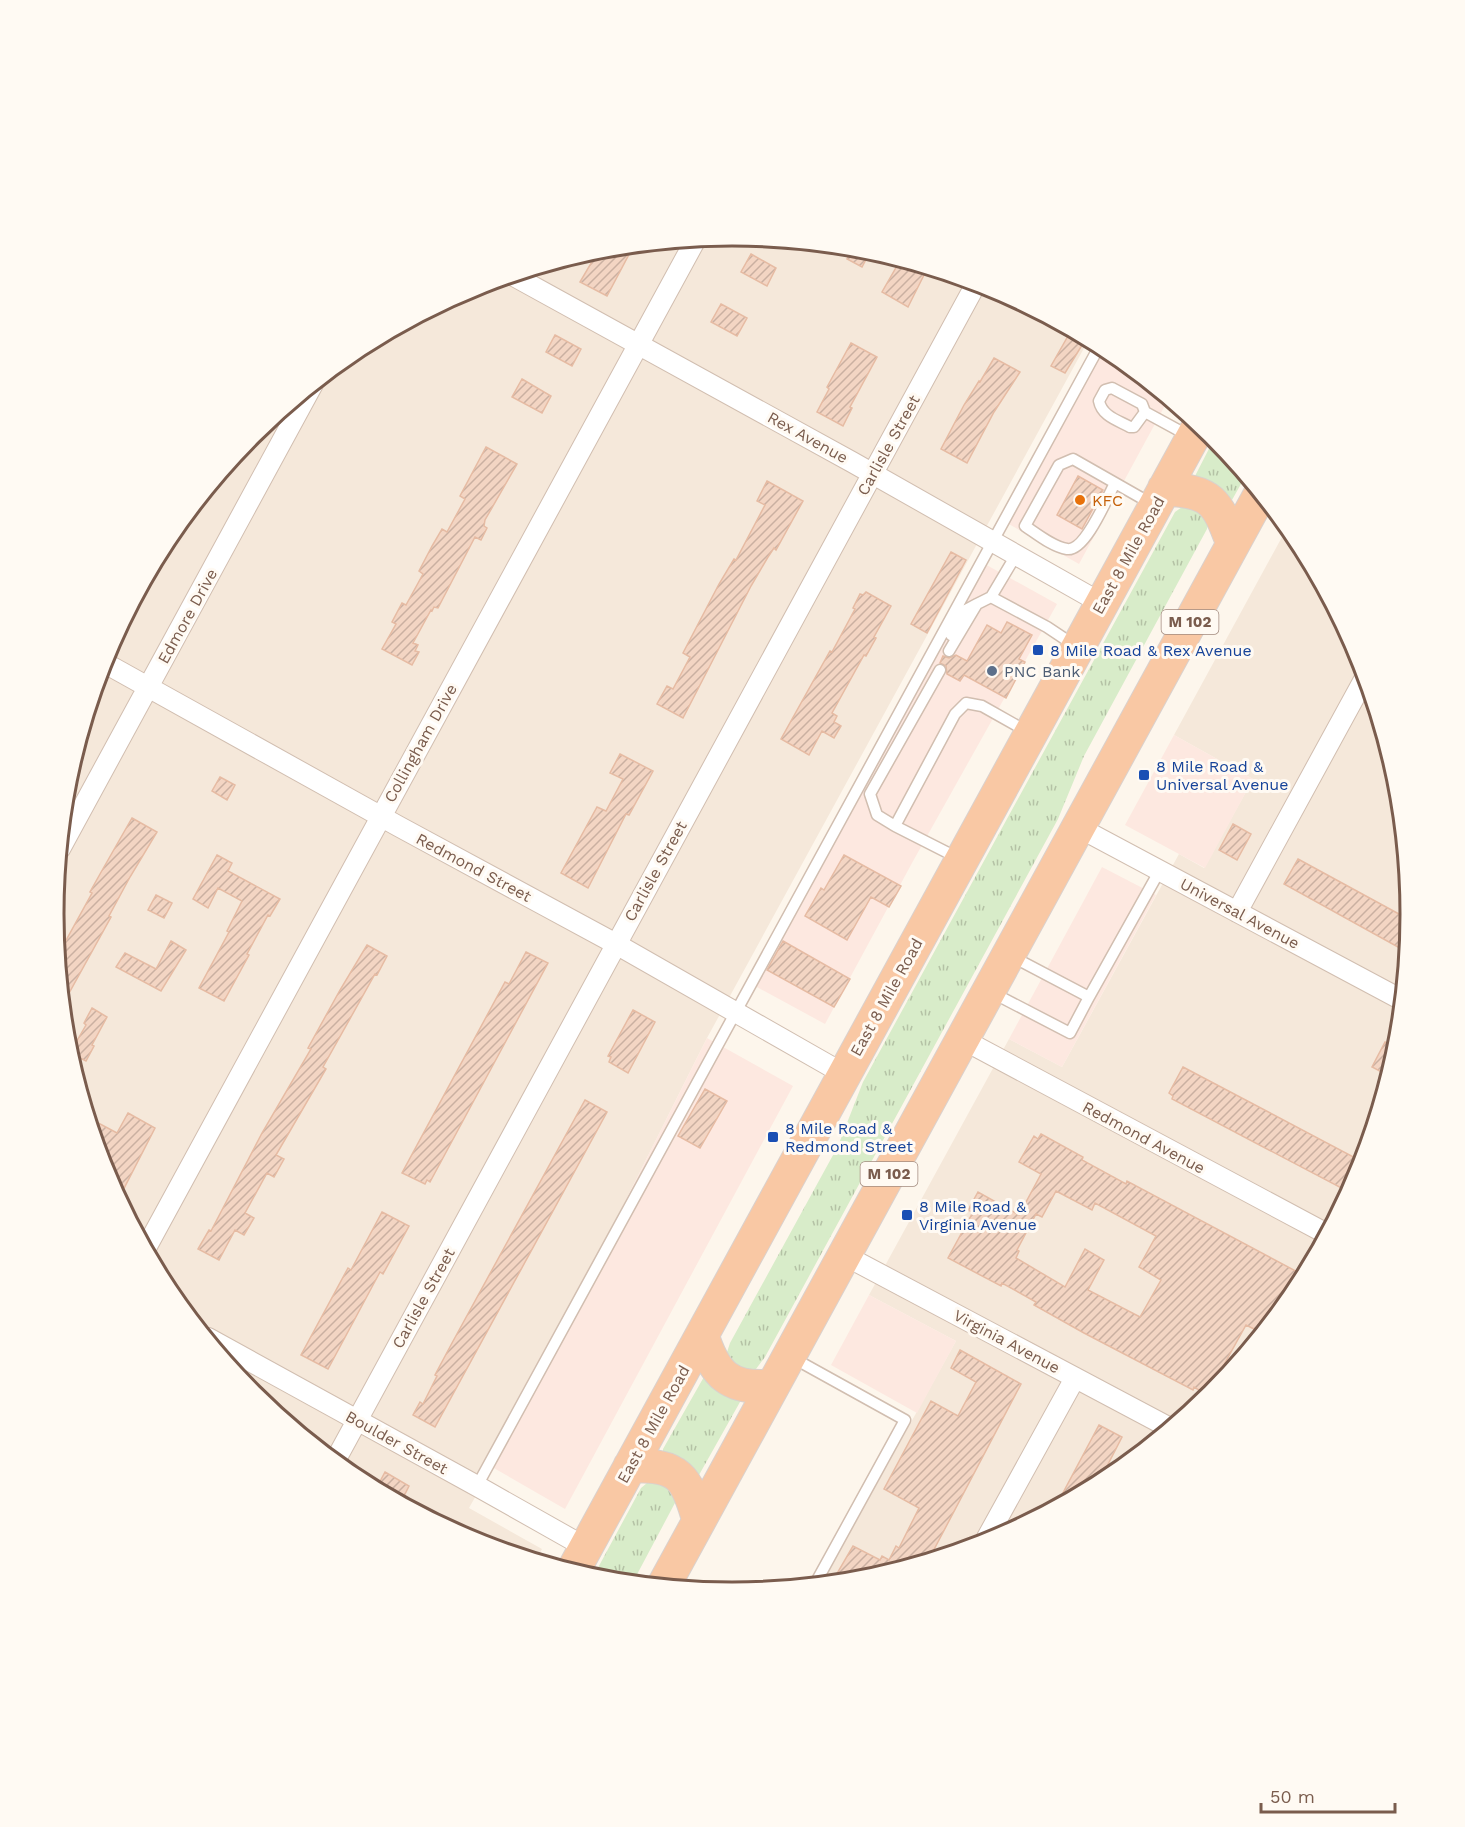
<svg xmlns="http://www.w3.org/2000/svg" width="1465" height="1827" font-family="'Work Sans',sans-serif">
<defs>
<pattern id="grass-tufts" width="24" height="20" patternUnits="userSpaceOnUse" patternTransform="scale(1.5)"><rect width="24" height="20" fill="#d8ecc9"/><path d="M3 7l-1-3M5 7V3M7 7l1-3M15 17l-1-3M17 17v-4M19 17l1-3" fill="none" stroke="#b4c2a5"/></pattern>
<pattern id="building-hatch" width="6" height="6" patternUnits="userSpaceOnUse" patternTransform="scale(1.5)"><rect width="6" height="6" fill="#f3d5c3"/><path d="M-1 1l2-2M0 6l6-6M5 7l2-2" fill="none" stroke="#cab0a1"/></pattern>
</defs>
<rect width="100%" height="100%" fill="#fdf6ec"/>
<path fill="#f5e8da" d="M733,235l132,13 127,39 97,52 -382,699 -215,429 -23,41 73,41 -6,11 -63,-20 -118,-63 -103,-84 -84,-103 -62,-117 -39,-127 -13,-133 13,-132 39,-127 63,-118 84,-103 103,-84 117,-62 127,-39z
M1288,526l9,11 62,117 39,127 13,133 -13,132 -39,127 -63,118 -84,103 -103,84 -117,62 -127,39 -43,4 134,-242 -87,-46 140,-256 53,28 117,-213 25,14 49,-89 -79,-44z"/>
<path fill="#fde8e0" d="M1104,346l65,52 -90,166 -72,-41z
M983,563l74,41 -145,259 -87,161 -70,-38z
M1174,735l79,44 -48,89 -80,-43z
M1102,867l54,28 -94,172 -53,-28z
M707,1038l86,48 -228,423 -73,-42z
M869,1295l87,46 -39,72 -86,-48z"/>
<path fill="url(#grass-tufts)" d="M1215,437l31,38 -14,25 -19,-17 -18,-7z
M1192,504l16,19 -1,6 -123,227 -26,63 -293,538 -9,12 -13,2 -14,-12 -2,-7 3,-9 108,-197 25,-64 312,-570 10,-7z
M705,1375l35,25v2l-41,73 -36,-23v-3z
M653,1480l14,3 9,18 -43,81 -40,-5 48,-89 6,-5z"/>
<path fill="url(#building-hatch)" stroke="#e6bba3" stroke-width="1.5" fill-rule="evenodd" d="M634,245l-27,51 -27,-14 20,-34z
M853,247l18,3 -9,17 -15,-8z
M751,254l25,14 -9,18 -26,-14z
M901,259l27,8 -20,40 -26,-15z
M721,304l26,14 -10,18 -26,-14z
M1072,329l15,8 -22,36 -14,-7z
M555,335l26,14 -9,17 -26,-14z
M851,343l26,14 -27,50 2,1 -9,18 -26,-14 12,-23 -2,-2z
M994,358l26,14 -26,40 -27,51 -26,-14 23,-44 15,-24 1,1z
M522,379l29,17 -9,17 -30,-16z
M486,447l31,17 -32,56 -1,6 3,2 -6,12 -6,-3 -37,71 -4,-1 -2,4 -1,-1 -18,33 5,2 -3,6 4,1 -7,13 -30,-16 14,-25 -4,-2 10,-19 4,2 17,-31 -4,-3 13,-25 10,-17 5,3 18,-33 -5,-3z
M1078,476l25,14 -21,39 -25,-14z
M767,481l36,20 -27,49 -2,-2 -6,9 -17,29 -68,132 -26,-14 10,-18 6,3 17,-32 -7,-4 36,-69 15,-25 2,1 29,-55 -8,-4z
M951,552l15,8 -39,73 -16,-9z
M866,592l25,14 -17,31 2,1 -10,18 -2,-1 -32,58 5,3 -3,6 7,4 -7,12 -12,-7 -13,24 -28,-16 49,-88 2,1 23,-43 -2,-1 7,-14 3,1z
M1007,622l25,13 -13,24 6,3 -19,36 -42,-23 -4,6 -13,-7 -1,-8 -6,-3 3,-7 6,2 7,-3 11,6 20,-36 14,8z
M620,754l33,17 -24,44 -3,-1 -38,74 -27,-15 36,-66 9,4 17,-32 -13,-6z
M220,777l15,8 -8,15 -15,-9z
M132,818l25,14 -27,45 -21,39 2,1 -48,87 -5,-49 34,-62 -2,-1 10,-18z
M1233,824l18,10 -14,26 -18,-10z
M217,855l15,8 -4,8 52,28 -10,17 -2,-1 -21,39 2,1 -25,46 -25,-13 30,-56 -2,-1 15,-30 -24,-13 -10,20 -15,-9z
M844,855l57,31 -12,21 -18,-10 -24,43 -42,-24 16,-28 3,2z
M1298,859l112,61 -3,32 -123,-68z
M156,895l16,8 -8,15 -16,-8z
M171,941l15,9 -25,41 -45,-24 9,-14 31,16z
M783,941l67,38 -16,28 -67,-37z
M367,945l20,11 -10,19 -2,-1 -52,93 3,2 -50,86 8,4 -10,18 -7,-4 -22,40 9,5 -10,17 -9,-5 -16,30 -21,-11 11,-19 2,1 51,-98 49,-84 -3,-1 32,-58z
M526,952l22,11 -118,219 -3,-2 -2,4 -23,-11 103,-191 4,2z
M92,1008l15,9 -15,28 2,1 -8,15 -16,-8 16,-28 -2,-2z
M633,1010l22,12 -27,51 -19,-11 2,-5 -3,-1z
M1385,1042l12,7 -8,27 -17,-9z
M1183,1067l180,95 -14,30 -177,-93 1,-3 -4,-3z
M705,1089l22,12 -27,47 -22,-12z
M585,1100l22,12 -172,315 -22,-12 7,-13 3,2 14,-28 -2,-1 17,-32z
M128,1113l27,15 -36,70 -13,-25 -17,-55 28,15z
M1041,1134l42,23 -1,3 44,24 1,-3 178,95 -9,15 -34,42 -16,-8 -26,47 7,4 -18,20 -15,-9 -1,3 -109,-57 -50,-28 2,-3 -34,-19 -1,3 -53,-28 25,-46 -5,-2 10,-18 41,23 22,-41 -22,-12 15,-26 4,3zM1056,1191l36,19 3,-7 61,33 -17,31 22,13 -21,37 -52,-27 16,-30 -19,-11 -20,38 -49,-29 3,-7 -2,-1 19,-36 6,3z
M382,1212l27,14 -26,48 -3,-2 -52,97 -27,-14 47,-87 3,2z
M960,1350l61,34 -92,175 -64,20 -33,3 21,-36 27,14 2,-4 7,4 7,-14 3,2 20,-40 -35,-19 47,-88 27,15 18,-34 -25,-14z
M1099,1425l23,12 -19,37 -6,10 -41,22z
M385,1472l24,14 -8,16 -25,-13z"/>
<g fill="none" stroke-linecap="round" stroke-linejoin="round">
<defs>
<path id="service" d="M1145,412l-11,15h-4c-13,-7 -28,-11 -31,-26l6,-11 7,-2 30,16 3,8 44,24
M1115,483c-8,15 -30,69 -48,66 -14,-2 -30,-15 -42,-23l34,-61 14,-6 79,45
M991,597l56,30 27,18
M951,635l13,-24 13,-7
M949,651l28,-47 14,-7 25,-42
M895,826l-18,-11 -7,-21 70,-124
M958,858l-63,-32 60,-112 11,-11 16,3 46,26
M991,992l79,41 19,-36 -78,-41
M1089,997l71,-127
M793,1358l112,62 -90,164
M477,1486l623,-1141"/>
<path id="minor" d="M512,275l340,187 249,141
M103,662l295,164 218,118 228,130
M1078,827l324,173
M60,849l253,-465
M1237,912l129,-236
M962,1039l365,195
M146,1248l550,-1009
M844,1255l326,173
M208,1338l269,148 108,61
M335,1461l642,-1179
M984,1543l91,-165"/>
<path id="trunk" d="M1164,489c48,2 53,12 69,55
M702,1335c12,39 27,55 70,51
M630,1466c49,-2 57,11 69,55
M573,1571l627,-1147
M664,1585l597,-1092"/>
</defs>
<use href="#service" stroke="#d1beb0" stroke-width="13"/>
<use href="#minor" stroke="#d1beb0" stroke-width="22"/>
<use href="#trunk" stroke="#dad1cd" stroke-width="35"/>
<use href="#service" stroke="#fff" stroke-width="10"/>
<use href="#minor" stroke="#fff" stroke-width="20"/>
<use href="#trunk" stroke="#f9c8a4" stroke-width="33"/>
</g>
<circle fill="#e8710a" stroke="#fffaf3" stroke-width="2" cx="1080" cy="500" r="6"/>
<g fill="#1a4fb4" stroke="#fffaf3" stroke-width="2">
<rect x="1032" y="644" width="12" height="12" rx="3"/>
<rect x="1138" y="769" width="12" height="12" rx="3"/>
<rect x="767" y="1131" width="12" height="12" rx="3"/>
<rect x="901" y="1209" width="12" height="12" rx="3"/>
</g>
<circle fill="#5c6f8a" stroke="#fffaf3" stroke-width="2" cx="992" cy="671" r="6"/>
<g text-anchor="middle" stroke-width="6" stroke-linejoin="round" paint-order="stroke">
<g fill="#fffaf3" stroke="#a28b7f" stroke-width="1.5">
<rect x="1161.5" y="610" width="57" height="24" rx="4.5"/>
<rect x="860.5" y="1162" width="57" height="24" rx="4.5"/>
</g>
<g font-size="15" font-weight="bold" fill="#7a5c4d">
<text x="1190" y="627">M 102</text>
<text x="889" y="1179">M 102</text>
</g>
<g font-size="16" fill="#7a5c4d" stroke="#fffaf3">
<text transform="translate(808 437) rotate(29)" y="6">Rex Avenue</text>
<text transform="translate(888 445) rotate(-61)" y="6">Carlisle Street</text>
<text transform="translate(1128 555) rotate(-61)" y="6">East 8 Mile Road</text>
<text transform="translate(187 616) rotate(-61)" y="6">Edmore Drive</text>
<text transform="translate(420 743) rotate(-61)" y="6">Collingham Drive</text>
<text transform="translate(474 867) rotate(28)" y="6">Redmond Street</text>
<text transform="translate(655 871) rotate(-61)" y="6">Carlisle Street</text>
<text transform="translate(1240 913) rotate(28)" y="6">Universal Avenue</text>
<text transform="translate(886 997) rotate(-61)" y="6">East 8 Mile Road</text>
<text transform="translate(1144 1137) rotate(28)" y="6">Redmond Avenue</text>
<text transform="translate(423 1298) rotate(-61)" y="6">Carlisle Street</text>
<text transform="translate(1007 1341) rotate(28)" y="6">Virginia Avenue</text>
<text transform="translate(653 1424) rotate(-61)" y="6">East 8 Mile Road</text>
<text transform="translate(397 1442) rotate(29)" y="6">Boulder Street</text>
</g>
<g font-size="16" fill="#c56008" stroke="#fffaf3" text-anchor="start">
<text x="1092" y="506">KFC</text>
</g>
<g font-size="16" fill="#164399" stroke="#fffaf3" text-anchor="start">
<text x="1050" y="656">8 Mile Road &amp; Rex Avenue</text>
<text x="1156" y="772">8 Mile Road &amp;<tspan x="1156" dy="18">Universal Avenue</tspan></text>
<text x="785" y="1134">8 Mile Road &amp;<tspan x="785" dy="18">Redmond Street</tspan></text>
<text x="919" y="1212">8 Mile Road &amp;<tspan x="919" dy="18">Virginia Avenue</tspan></text>
</g>
<g font-size="16" fill="#4e5e75" stroke="#fffaf3" text-anchor="start">
<text x="1004" y="677">PNC Bank</text>
</g>
</g>
<path d="M0 0H1465V1827H0ZM64 914a668 668 0 1 1 1336 0a668 668 0 1 1-1336 0Z" fill="#fffaf3" fill-rule="evenodd"/>
<path fill="none" stroke="#7a5c4d" stroke-width="3" d="M64 914a668 668 0 1 1 1336 0a668 668 0 1 1-1336 0Z"/>
<path d="M1261 1803v9h134v-9" fill="none" stroke="#7a5c4d" stroke-width="3"/>
<text x="1270" y="1803" font-size="18" fill="#7a5c4d" stroke="#fffaf3" stroke-width="4.5" paint-order="stroke">50 m</text>
</svg>
